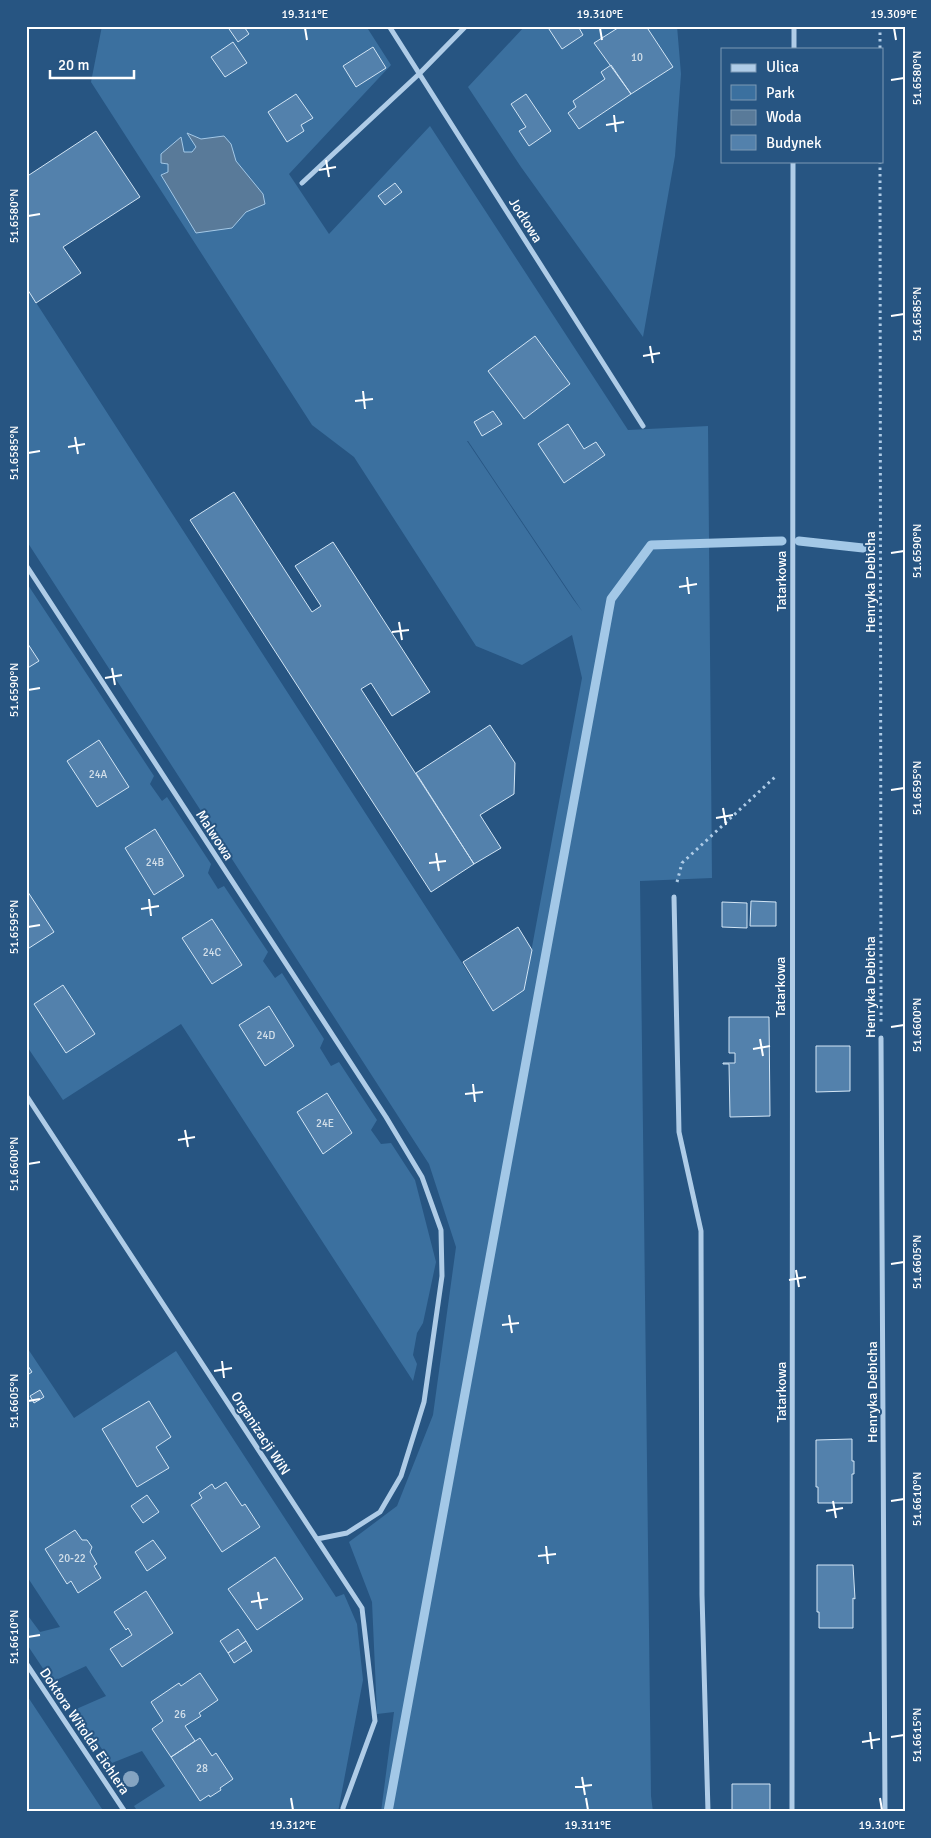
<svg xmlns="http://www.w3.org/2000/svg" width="931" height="1838" font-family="Signika,sans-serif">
<rect width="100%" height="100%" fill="#275582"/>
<path fill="#3b709f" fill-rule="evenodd" d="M102,26h264l25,39 -102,109 40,60 101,-108 198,304 80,-4 4,452 -72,3 11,915 2,16h-272l13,-100 -17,2 -5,-112 -23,-60 48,-36 36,-91 23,-168 -27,-83 -403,-624v-253l467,724 31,-21 58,-312 -10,-43 -50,30 -46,-19 -122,-189 -42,-32 -221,-343zM467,441h1l114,170 -9,-12z
M525,26h152l4,48 -6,82 -32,181 -122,-170 -53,-80z
M26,585h2l126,191 -4,8 12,17 5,-4 44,67 -3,9 10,16 6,-3 44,66 -5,9 12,17 7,-5 42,66 -4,9 11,18 8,-4 38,58 -6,10 10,14 10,-1 24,37 21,82 -13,61 -6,10 -4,22 4,9 -4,17 -232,-357 -118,76 -37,-55z
M26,1346l48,72 102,-67 160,246 8,-3 13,30 6,56 -25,132h-200l-4,-6 31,-20 -23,-35 -30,12 -38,-53 32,-14 -20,-30 -34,16 -26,-39v-30l14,19 20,-5 -34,-52z
M26,1694l78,118h-78z"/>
<path fill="#597a99" stroke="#a3c8e7" d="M187,133l14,6 23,-3 7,8 5,17 27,33 2,10 -19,8 -14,16 -36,5 -35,-58 7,-3v-8l-7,-1v-9l20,-17 3,15h8l4,-5z"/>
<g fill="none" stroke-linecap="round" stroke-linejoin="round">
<path stroke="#a3c8e7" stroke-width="9" d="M799,541l64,7
M388,1812l223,-1213 40,-54 131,-4"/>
</g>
<path fill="#5381ac" stroke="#d2e5f5" d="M227,26h20l-2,2 4,6 -11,8z
M547,26h31l5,9 -21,14z
M621,26h25l27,41 -42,27 -37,-51z
M233,42l14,21 -22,14 -14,-20z
M373,47l13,21 -30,19 -13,-21z
M611,65l20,29 -52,35 -11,-16 8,-6 -3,-6 32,-22 -4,-7z
M296,94l17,24 -12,7 3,6 -17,11 -19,-30z
M526,94l25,37 -22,15 -10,-15 7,-4 -15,-23z
M96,131l44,66 -77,50 18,26 -45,30 -10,-16v-110z
M395,183l7,9 -17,13 -7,-9z
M535,336l35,48 -46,35 -36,-48z
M493,411l9,13 -20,12 -8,-14z
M568,424l16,25 12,-7 9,13 -41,28 -26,-39z
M234,492l78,120 9,-6 -26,-40 38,-24 97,150 -38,24 -21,-33 -10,6 113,175 -43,28 -241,-372z
M26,641l13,20 -13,8z
M490,725l25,38 -1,31 -34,21 21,33 -27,16 -58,-91z
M99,740l30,47 -32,20 -30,-46z
M155,829l29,47 -30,19 -29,-47z
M26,889l28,43 -28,18z
M751,901l25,1v24h-26z
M722,902l25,1v25l-25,-1z
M212,919l30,46 -30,19 -30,-46z
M518,927l14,23 -8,40 -31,21 -30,-49z
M63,985l32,49 -29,19 -32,-49z
M269,1006l25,40 -29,20 -26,-41z
M729,1017h40l1,99 -40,1 -1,-53h-6v-1h12v-10h-6z
M816,1046h34v45l-34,1z
M327,1093l25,40 -29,21 -26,-42z
M26,1363l6,9 -6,4z
M40,1390l4,7 -10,6 -4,-7z
M149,1401l22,36 -15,10 13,21 -32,19 -35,-58z
M852,1439v22h2v13h-2v29h-34v-16h-2v-47z
M226,1482l16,24 3,-2 15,23 -38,25 -31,-47 11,-7 -3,-5 13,-9 3,5z
M147,1495l12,17 -16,11 -12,-17z
M75,1530l7,10h5l5,7 -2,5 7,12 -3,2 7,12 -23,15 -7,-12 -4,3 -22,-35z
M153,1540l13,18 -19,13 -12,-19z
M275,1557l28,42 -46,31 -29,-41z
M817,1565h36l2,34 -2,-1v30h-34v-16h-2z
M146,1591l27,42 -51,34 -12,-18 22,-14 -4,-7 -2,2 -12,-18z
M238,1629l8,12 -18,12 -8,-12z
M246,1641l6,10 -18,12 -6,-10z
M200,1673l18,27 -19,13 2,3 -16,10 10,15 -24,16 -19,-28 11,-8 -12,-19 28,-19 2,3z
M200,1738l12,18 4,-3 17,26 -13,9 1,2 -11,7 -1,-2 -9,6 -29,-44z
M732,1784h38v28h-38z"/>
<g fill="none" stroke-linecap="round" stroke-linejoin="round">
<path stroke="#afcce7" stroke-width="3" stroke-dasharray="2.5 4" stroke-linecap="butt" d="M880,26v23
M880,161l1,862
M677,882l5,-19 93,-86"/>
<path stroke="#afcce7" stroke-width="5" d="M389,26l254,400
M794,49v-23
M302,183l117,-109 47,-48
M26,565l360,552 36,60 19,53 1,46 -18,126 -23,74 -21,36 -33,21 -30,6
M674,897l5,235 22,99 1,364 6,217
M881,1038l4,774
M26,1095l336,513 13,113 -32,87v4
M26,1663l99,149
M792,1812l1,-1651"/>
</g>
<circle fill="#85a4c1" cx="131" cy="1779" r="8"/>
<path fill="none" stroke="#fff" stroke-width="2" d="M305,28l2,12M600,28l2,12M894,28l2,12M891,80l13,-2M614,115l2,17M606,125l18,-3M326,160l3,17M319,170l17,-3M28,216l12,-2M891,316l13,-2M650,346l3,17M643,356l17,-3M363,391l2,18M355,401l18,-2M75,437l3,17M68,447l17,-3M28,453l12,-2M891,553l13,-2M687,577l2,17M679,587l18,-3M399,622l3,18M392,632l17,-2M112,668l3,17M105,678l17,-3M28,690l12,-2M891,790l13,-2M723,808l3,17M716,818l17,-3M436,853l3,18M429,863l17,-2M149,899l2,17M141,909l18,-3M28,927l12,-2M891,1027l13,-2M760,1039l3,17M753,1049l17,-3M473,1084l2,18M465,1094l18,-2M185,1130l3,17M178,1140l17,-3M28,1164l12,-2M891,1264l13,-2M796,1270l3,17M789,1280l17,-3M509,1315l3,18M502,1325l17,-2M222,1361l2,17M214,1371l18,-3M28,1401l12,-2M833,1501l3,17M891,1501l13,-2M826,1511l17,-3M546,1546l2,18M538,1556l18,-2M258,1592l3,17M251,1602l17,-3M28,1637l12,-2M870,1732l2,17M891,1737l13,-2M862,1742l18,-3M582,1777l3,18M575,1787l17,-2M291,1798l2,12M586,1798l2,12M880,1798l2,12"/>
<g text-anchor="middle" stroke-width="4" stroke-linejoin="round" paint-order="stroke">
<g font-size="11" fill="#d4e0ea">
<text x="637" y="61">10</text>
<text x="98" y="778">24A</text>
<text x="155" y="866">24B</text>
<text x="212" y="956">24C</text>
<text x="266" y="1039">24D</text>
<text x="325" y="1127">24E</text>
<text x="72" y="1562">20-22</text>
<text x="180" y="1718">26</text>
<text x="202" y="1772">28</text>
</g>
<g font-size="14" fill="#fff" stroke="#275582">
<text transform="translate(526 220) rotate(58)" y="5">Jodłowa</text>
<text transform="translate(781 581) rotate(-90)" y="5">Tatarkowa</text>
<text transform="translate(870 582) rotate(-90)" y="5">Henryka Debicha</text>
<text transform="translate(215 835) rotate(57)" y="5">Malwowa</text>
<text transform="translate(780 987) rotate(-90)" y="5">Tatarkowa</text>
<text transform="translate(870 987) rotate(-90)" y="5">Henryka Debicha</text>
<text transform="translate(781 1392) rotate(-90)" y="5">Tatarkowa</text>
<text transform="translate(872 1392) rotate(-90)" y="5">Henryka Debicha</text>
<text transform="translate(261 1433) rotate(57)" y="5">Organizacji WiN</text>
<text transform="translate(85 1731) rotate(56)" y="5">Doktora Witolda Eichlera</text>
</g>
</g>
<rect width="931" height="1838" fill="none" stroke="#275582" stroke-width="55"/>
<rect x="721" y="48" width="162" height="115" fill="#275582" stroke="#7d99b4"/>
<rect x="731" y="64" width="25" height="8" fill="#afcce7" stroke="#7d99b4"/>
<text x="766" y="72" font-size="15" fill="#ffffff">Ulica</text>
<rect x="731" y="85" width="25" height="15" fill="#3b709f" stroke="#7d99b4"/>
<text x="766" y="98" font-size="15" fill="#ffffff">Park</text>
<rect x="731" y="110" width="25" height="15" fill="#597a99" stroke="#7d99b4"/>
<text x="766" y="122" font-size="15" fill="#ffffff">Woda</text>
<rect x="731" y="135" width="25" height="15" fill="#5381ac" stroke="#7d99b4"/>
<text x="766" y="148" font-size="15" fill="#ffffff">Budynek</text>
<path d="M50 70v8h84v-8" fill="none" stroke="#ffffff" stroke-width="2.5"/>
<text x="58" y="70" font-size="15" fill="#ffffff" stroke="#275582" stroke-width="4" paint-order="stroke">20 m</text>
<rect x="28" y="28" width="876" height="1782" fill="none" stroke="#fff" stroke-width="2"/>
<g font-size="12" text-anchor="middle" fill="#fff">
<text x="305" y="18">19.311°E</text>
<text x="600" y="18">19.310°E</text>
<text x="894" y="18">19.309°E</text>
<text transform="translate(917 78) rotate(-90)" y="4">51.6580°N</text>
<text transform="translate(14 216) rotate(-90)" y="4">51.6580°N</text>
<text transform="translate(917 314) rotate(-90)" y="4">51.6585°N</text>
<text transform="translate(14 453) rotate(-90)" y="4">51.6585°N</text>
<text transform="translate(917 551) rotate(-90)" y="4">51.6590°N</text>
<text transform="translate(14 690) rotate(-90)" y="4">51.6590°N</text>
<text transform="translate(917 788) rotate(-90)" y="4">51.6595°N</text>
<text transform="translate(14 927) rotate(-90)" y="4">51.6595°N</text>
<text transform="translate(917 1025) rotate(-90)" y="4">51.6600°N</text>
<text transform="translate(14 1164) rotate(-90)" y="4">51.6600°N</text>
<text transform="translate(917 1262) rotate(-90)" y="4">51.6605°N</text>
<text transform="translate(14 1401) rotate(-90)" y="4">51.6605°N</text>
<text transform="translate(917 1499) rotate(-90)" y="4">51.6610°N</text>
<text transform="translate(14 1637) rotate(-90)" y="4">51.6610°N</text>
<text transform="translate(917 1735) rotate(-90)" y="4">51.6615°N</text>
<text x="293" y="1829">19.312°E</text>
<text x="588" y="1829">19.311°E</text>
<text x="882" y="1829">19.310°E</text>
</g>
</svg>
